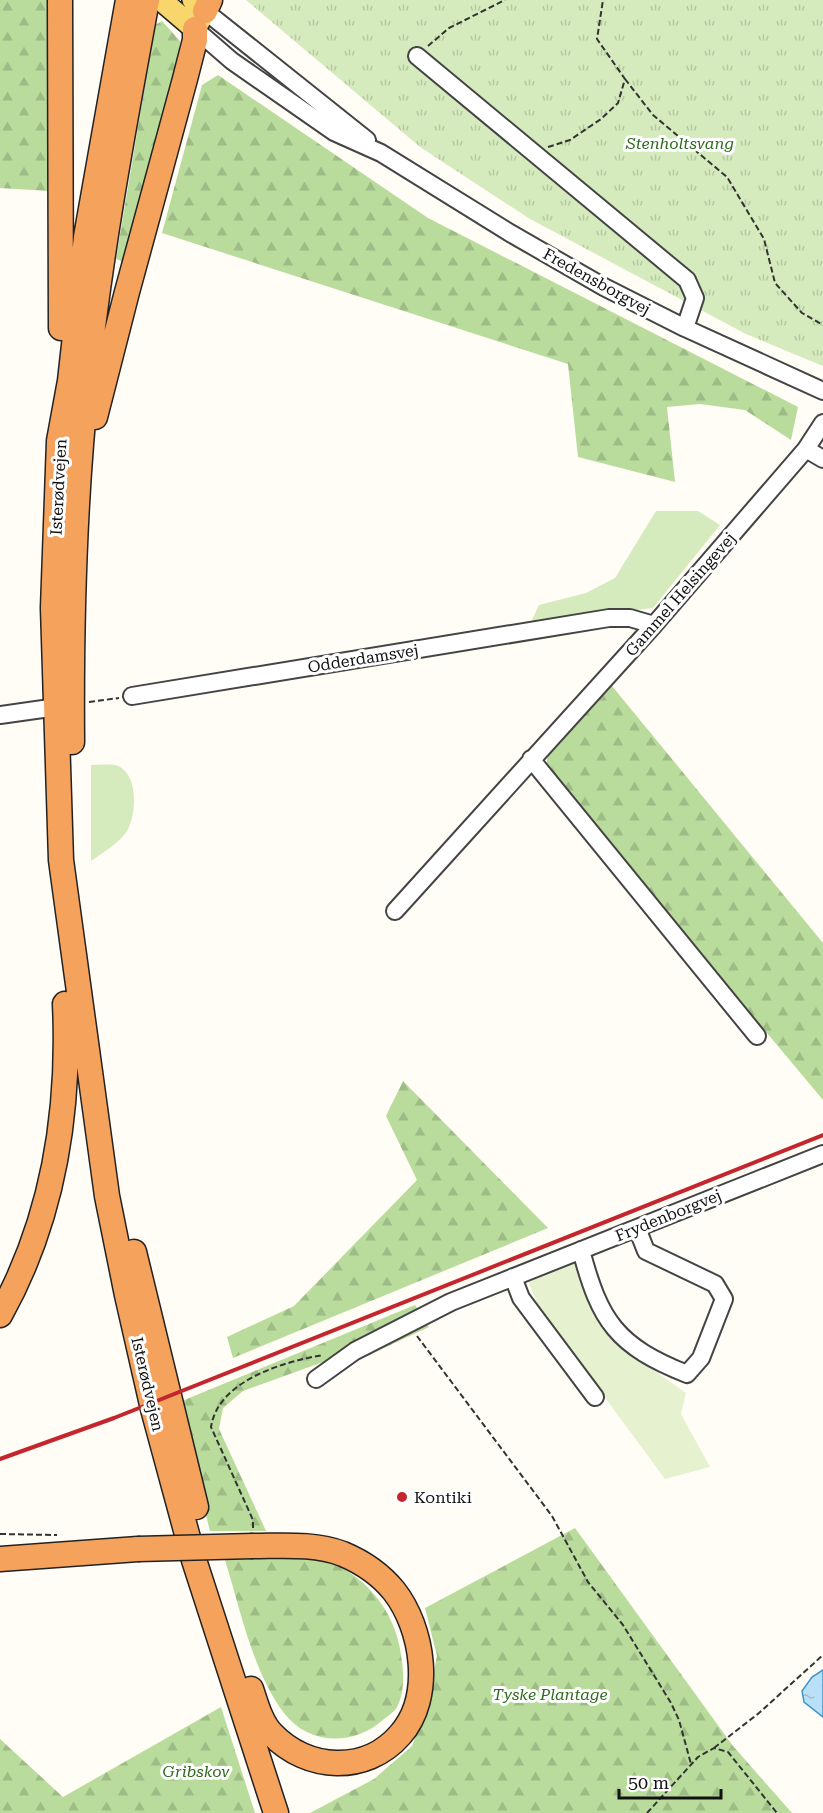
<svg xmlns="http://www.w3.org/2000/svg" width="823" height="1813" font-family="'Roboto Serif',serif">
<defs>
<pattern id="forest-firs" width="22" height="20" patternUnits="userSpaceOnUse" patternTransform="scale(1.5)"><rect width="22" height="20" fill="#b9dc9c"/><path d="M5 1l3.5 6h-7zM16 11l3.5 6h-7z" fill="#9ebc85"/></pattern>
<pattern id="park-tufts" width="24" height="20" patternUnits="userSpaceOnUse" patternTransform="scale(1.5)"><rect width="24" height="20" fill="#d5ebbd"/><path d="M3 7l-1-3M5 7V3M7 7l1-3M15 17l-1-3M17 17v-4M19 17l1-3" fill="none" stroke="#b6c8a1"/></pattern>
<pattern id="water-ripples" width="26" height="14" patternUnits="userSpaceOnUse" patternTransform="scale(1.5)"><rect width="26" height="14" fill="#b9e0f7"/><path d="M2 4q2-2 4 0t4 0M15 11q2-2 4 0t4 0" fill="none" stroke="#9ebfd3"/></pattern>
</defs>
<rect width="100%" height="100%" fill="#fffdf5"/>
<path fill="#d5ebbd" d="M656,511h42l22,14 -67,83 -122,14 8,-17 47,-12 29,-15z
M91,765c7,0 17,-1 24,0 24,6 22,49 12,66 -9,13 -23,21 -36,30z"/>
<path fill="url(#forest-firs)" d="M0,0h51l-2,191 -49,-3z
M162,21l18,20 -2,21 -56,199 -6,-2 39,-234z
M218,75l210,143 370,189 -7,33 -46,-30 -45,-6 -33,3 8,75 -97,-25 -10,-93 -406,-131 40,-148z
M612,686l211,257v157l-277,-331 2,-17z
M403,1081l145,147 -315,130 -6,-21 67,-31 123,-126 -31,-64z
M415,1305l14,22 -64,30 -42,5 -80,29 -20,17 -4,21 47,102h-56l-33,-128z
M575,1528l158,218 59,67h-482l64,-34 38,-33 14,-37 11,-53 -12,-48z
M297,1554c13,3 28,5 40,11 38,20 61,54 65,97 2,14 2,32 -5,45 -2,4 -9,9 -13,12 -29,27 -75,27 -100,-6 -32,-42 -44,-106 -60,-156z
M221,1707l34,106h-255v-74l63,58z"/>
<path fill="url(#park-tufts)" d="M246,0h577v366l-77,-32 -216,-115 -110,-72z"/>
<path fill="#e6f2cf" d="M574,1262l17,43 29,41 66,47 -5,21 29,53 -45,12 -126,-171 -11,-27z"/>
<path fill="url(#water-ripples)" stroke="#3f96cf" stroke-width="1.5" d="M823,1670v47l-19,-15 -2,-11 10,-14z"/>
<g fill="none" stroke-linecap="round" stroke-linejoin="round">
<defs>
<path id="minor" d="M205,11l162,129
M195,29l37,32 102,71 47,21 129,80 94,54 81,41 138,63
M417,56l270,224 8,18 -10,30
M806,449l17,10
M132,696l477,-78h21l24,7
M0,715l64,-9
M531,759l226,277
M395,911l259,-286 152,-176 17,-26
M581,1250c19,72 36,96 106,124l14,-16 23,-59 -9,-15 -69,-33 -9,-23
M513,1277l8,21 74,99
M316,1379l39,-28 96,-49 372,-148"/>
<path id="major" d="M161,0l34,29 10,-18 -12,-11"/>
<path id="highway" d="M60,0l1,328
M128,0l-42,237 -16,144 -11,60 -6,167 8,252 46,336 20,99 26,114 41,151 82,253
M205,11l5,-11
M95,417l32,-125 58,-213 10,-39v-11
M72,742c-1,-120 2,-242 15,-362 13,-128 37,-254 60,-380
M134,1252l62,255
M0,1315c53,-95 70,-204 65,-311
M0,1559l138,-10
M251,1689c5,15 10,34 21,45 35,37 94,40 128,1 34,-38 23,-107 -6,-144 -13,-16 -32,-29 -51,-37 -28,-11 -61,-8 -90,-8"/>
</defs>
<use href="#minor" stroke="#444" stroke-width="20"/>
<use href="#major" stroke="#222" stroke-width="24"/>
<use href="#highway" stroke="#222" stroke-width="27"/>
<path stroke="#333" stroke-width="2" stroke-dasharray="6 3" stroke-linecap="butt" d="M428,46l21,-18 56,-28
M625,79l28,36 74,62 37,62 11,44 27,30 21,12
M548,147l22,-7 31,-21 17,-16 7,-24 -28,-40 6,-39
M89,702l30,-4
M417,1336l135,180 36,66 35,43 48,78 8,17 12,44
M253,1528v-8l-42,-93c7,-46 71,-65 112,-72
M0,1534l57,1
M714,1748l45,-35 64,-58
M647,1813l51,-56 16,-9 14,4 49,61"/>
<use href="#minor" stroke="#fff" stroke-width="16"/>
<use href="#major" stroke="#f9d66b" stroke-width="21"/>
<use href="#highway" stroke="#f5a25d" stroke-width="24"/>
<path stroke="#c4262e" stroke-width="4" d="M0,1459l114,-41 709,-283"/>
<defs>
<path id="highway-bridge" d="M138,1549l115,-3"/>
</defs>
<use href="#highway-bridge" stroke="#222" stroke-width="27" stroke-linecap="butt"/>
<use href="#highway-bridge" stroke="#f5a25d" stroke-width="24"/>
</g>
<circle fill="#c4262e" stroke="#fff" stroke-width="2" cx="402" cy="1497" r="6"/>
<g text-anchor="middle" stroke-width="6" stroke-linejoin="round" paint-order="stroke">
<g font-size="16" font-style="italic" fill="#2f6b1f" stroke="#fff">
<text x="680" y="149">Stenholtsvang</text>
<text x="550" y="1700">Tyske Plantage</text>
<text x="196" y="1777">Gribskov</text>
</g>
<g font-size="16" fill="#111" stroke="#fff">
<text transform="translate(597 281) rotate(29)" y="6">Fredensborgvej</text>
<text transform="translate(58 487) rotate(-87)" y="6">Isterødvejen</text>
<text transform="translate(680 594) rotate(-49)" y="6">Gammel Helsingevej</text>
<text transform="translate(363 658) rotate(-9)" y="6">Odderdamsvej</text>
<text transform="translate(668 1215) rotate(-22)" y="6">Frydenborgvej</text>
<text transform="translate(148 1384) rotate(77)" y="6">Isterødvejen</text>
</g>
<g font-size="16" fill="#111" stroke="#fff" text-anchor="start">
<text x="414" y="1503">Kontiki</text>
</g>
</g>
<path d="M619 1789v9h102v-9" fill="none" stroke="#111111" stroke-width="3"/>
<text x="628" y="1789" font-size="18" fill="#111111" stroke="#ffffff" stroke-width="4.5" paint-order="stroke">50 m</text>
</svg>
